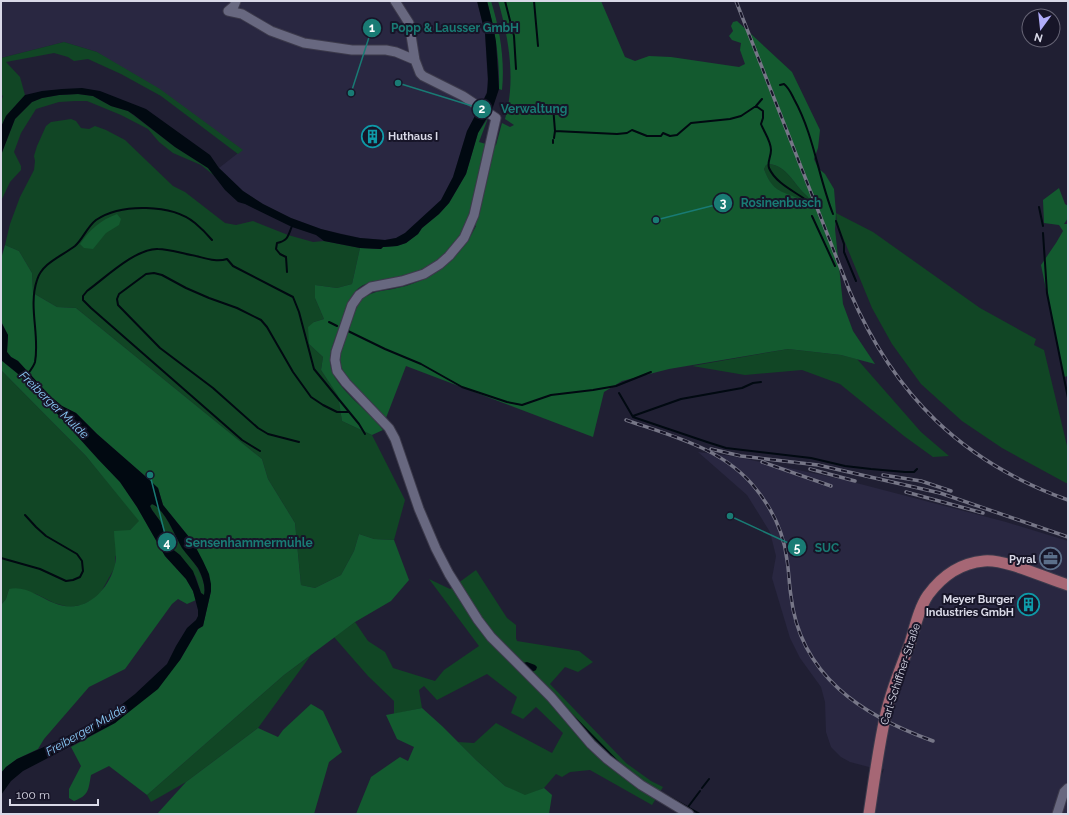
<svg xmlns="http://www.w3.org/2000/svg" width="1069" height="815" font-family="Raleway,sans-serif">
<rect width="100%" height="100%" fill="#201f33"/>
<path fill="#292741" d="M1,1h476l8,32 3,54 -4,13 -17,31 -14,46 -12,23 -36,33 -9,5 -11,2 -25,-2 -39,-9 -30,-11 -28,-14 -20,-13 -24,-23 23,-18 -145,-98 -33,-10 -63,16z
M698,452l39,5 108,23 161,42 62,19v273h-195l3,-23 8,-22 -15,-2 -19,-5 -9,-5 -10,-10 -5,-15 -1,-30 -4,-15 -21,-29 -10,-20 -18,-60 4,-22 -6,-24 -23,-37z"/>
<path fill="#114625" d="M64,42l33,10 63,37 83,61 -5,4 -77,-58 -40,-22 -33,-15 -14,2 -6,-4 -14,-4 -48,9 14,15 5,18 -19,21 -5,11v-25l2,-6 -2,-2v-36z
M78,94l15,2 18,10 17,5 47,36 33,21 8,9 -15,-12 -28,-12 -14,-11 -11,-13 -27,-14 -34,-14h-12l-16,1 -23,7 -15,24 -7,19 7,14v4l-11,12 -9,19v-46l14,-36 17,-17 10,-4 17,-3z
M71,119l5,2 5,7 8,1 6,-3 11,4 19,10 48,46 12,6 40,31 11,2 17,-4 35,14 25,7 11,-1 36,7 -8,36 -15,4 -22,-3v13l9,21 -10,3 -5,22 14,13 -2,13 17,26 4,25 30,14 33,65 -11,40 -20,-1 -15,-5 -5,17 -13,24 -26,13 -14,-3 -6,-62 -27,-44 -6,-20 -186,-151 -19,-1 -24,-14 -1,-20 -13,-22 -14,-6 5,-21 10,-27 14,-27 1,-9 -1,-5 3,-10 9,-20 5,-4z
M769,164c18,1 25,21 38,32l3,4 -1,2 -2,1c-20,-13 -33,-5 -43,-34l2,-4z
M836,213l37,19 107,76 56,31 -2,6 10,5 24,100v33h-2l-64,-35 -40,-27 -41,-37 -29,-40 -20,-36 -35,-85z
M788,349l53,6 16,4 64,73 28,24 -16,1 -29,-21 -64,-52 -38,-14 -57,5 -53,-9z
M1,370l85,86 54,65 -10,9 -15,27v10l-14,25 -9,8 -10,5 -13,2 -15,-4 -18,-9 -27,-5 -3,10 -5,6z
M152,504c13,5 23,33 31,45 5,6 11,13 15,20 4,8 8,17 6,26l-3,-2 -5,-16 -16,-22 -9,-7 -2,-9 -3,-4 -6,-14 -8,-11 -2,-4z
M476,570l31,48 9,7v13l1,3 62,10 14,11 -15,10 -13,-5 -15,17 76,79 25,18 12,6 -11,18 -62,-35 -20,2 -8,5 -6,-3 -12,14 -19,8 -20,-10 -29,-26 -18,-18 16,1 22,-20 56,30 11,-20 -27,-26 -13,12 -12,-6 6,-16 -30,-23 -50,26 -13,-14 -5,4 3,18 -28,6v-13l-26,-25 -34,-39 21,-15 13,19 17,11 8,16 42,13 9,-11 35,-24 -50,-67 21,10z
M311,655l-53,73 -72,54 -35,20 -4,-7 137,-120z"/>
<path fill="#135a2f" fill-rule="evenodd" d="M487,1h4c9,29 14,59 11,89l-3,-1c1,-29 -4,-59 -12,-88z
M498,1h103l24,56 10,4 14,-5 22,1 68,10 6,-3 -5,-14 1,-7 -9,-3 -3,-4 4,-5 -2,-5 2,-4 4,-1 55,51 28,58 -2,18 -4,11 4,9 7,6 9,15 2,24 -1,16 8,75 10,27 22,33 -34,-9 -53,-6 -119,20 -47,12 -18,11 -11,45 -187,-71 -20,52c-13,-13 -47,-40 -46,-59 0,-10 5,-20 8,-30 5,-12 8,-25 18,-35l1,2c9,-6 19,-5 30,-8 36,-7 63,-30 79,-62l-1,-1 18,-78 3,-2 6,-22 8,4 4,-2 -9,-6c11,-38 4,-81 -7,-118zM769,164c18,1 25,21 38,32l3,4 -1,2 -2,1c-20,-13 -33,-6 -43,-34l2,-4z
M488,118l-9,24 7,2c-8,38 -11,80 -40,109 -13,14 -32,22 -51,26 -15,3 -30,0 -41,14 -8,10 -11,24 -15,36 -5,12 -11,26 -8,39 6,22 39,43 52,62l-11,5 -30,-14 -4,-25 -17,-26 2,-13 -14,-13 -1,-17 6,-5 10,-3 -9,-21v-13l22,3 15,-4 8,-36 21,1 2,-2 14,-1 9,-3 12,-9 4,-6 17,-14 10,-11 17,-29 12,-41z
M1059,188l6,16 3,2v12l-4,6h4v152l-4,1 -23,-112 15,-22 7,-12 -4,-6 -15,-2 -1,-23z
M117,214l4,5 -2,6 -13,8 -13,16 -9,-1 -4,-4c10,-15 21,-24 37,-30z
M5,245l14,6 13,22 1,20 24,14 19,1 186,151 6,20 27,44 6,62 14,3 26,-13 13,-24 5,-17 15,5 20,1 15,40 -18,21 -36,21 -71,53 -137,120 -38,-29 -18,9c-3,16 -2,20 -17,26l-5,-3v-9l12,-23 -10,-19 44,-24 65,-63 18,-31 5,-3 8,-35 -18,-49 -30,-37 -5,-17 -13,-12 -48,-42 -21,-21 -14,-7 -12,-10 -32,-35 -7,-4 -4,-5 1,-17 -6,-12v-5l-1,-5v-54z
M1,360l16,13 35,35 46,51 22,23 17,25 28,49 21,23 7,12 3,9 -9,4 -9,-5 -6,5 -47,65 -36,18 -45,52 -6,10 -21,10 -11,8 -5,6v-168l5,-6 3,-10c16,-4 30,8 45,14 28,12 52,-9 60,-35 4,-11 0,-26 0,-37l16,-1 9,-9 -53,-65 -85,-86z
M311,704l12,7 19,41 -13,10 -15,52h-157l29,-32 72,-54 20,9 5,-7z
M422,708l20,18 34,34 29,26 20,9 19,-7 8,7 -3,19h-193l15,-37 29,-20 8,4 6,-14 -17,-8 -11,-24z"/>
<path fill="#010911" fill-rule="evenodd" d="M477,1h10l6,24 3,17 3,47 -6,18 -15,26 -12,41 -17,29 -10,11 -17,14 -4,6 -12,9 -9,3 -14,1 -2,2 -21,-1 -36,-7 -8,-6 -24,-8 -47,-23 -7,-2 -13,-12 -17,-22 -33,-21 -41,-32 -6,-4 -17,-5 -18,-10 -15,-2 -19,1 -17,3 -10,4 -17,17 -14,36v-28l5,-11 19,-21 17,-4 20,-2 20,-1 18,3 46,18 64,46 9,13 24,23 20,13 28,14 30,11 20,5 19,4 25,2 11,-2 9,-5 36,-33 12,-23 14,-46 20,-38 1,-14 -3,-46z
M1,322l7,13 -1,17 4,5 7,4 32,35 12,10 14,7 21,21 48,42 13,12 5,17 30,37 10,19 6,13 2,10v7l-8,35 -5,3 -18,31 -22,29 -43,34 -92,48 -12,10 -10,14v-22l5,-6 11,-8 47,-21 52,-29 19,-15 32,-30 9,-18 11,-18 9,-8 2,-4v-6l-5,-19 -7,-12 -21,-23 -28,-49 -17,-25 -22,-23 -46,-51 -35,-35 -16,-13zM152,504c13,5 23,32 30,44 5,7 11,13 16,20 4,8 8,18 6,27l-3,-2 -8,-22 -13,-16 -9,-7 -2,-9 -3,-4 -6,-14 -8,-11 -2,-4z
M527,662l8,3 2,2 -1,3 -4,2 -9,-9z"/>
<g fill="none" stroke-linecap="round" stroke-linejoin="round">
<path stroke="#010911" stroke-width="2" d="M505,1l9,35 2,33
M534,1l4,45
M780,85l4,-1c5,4 7,9 10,15 20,36 24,77 39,115
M553,106l2,25 -1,7
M756,106l6,-7
M530,112l23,-3
M555,131l62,3 10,-1 5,-3 15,6h14l2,-3 7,3 7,-1 14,-12 39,-4 11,-3 15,-10 7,5v7l-2,6c3,8 10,17 10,26 0,7 -4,12 -2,18 7,16 27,24 40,34l1,3
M553,143v-3
M1039,207l4,19
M812,216l23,50
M836,221l8,23v8l12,29
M1043,233l4,60 21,105
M287,272l-1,-15 -6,-3 -4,-5 1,-6c11,-2 11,-7 15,-17
M329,322l8,4
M348,331l37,18 36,15 41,23 45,15 15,3 29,-10 42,-5 23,-4 35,-14
M27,375c3,-4 7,-9 8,-13 5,-27 -7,-55 2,-82 5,-17 25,-24 38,-34 8,-7 12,-19 21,-26 25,-17 76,-16 99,3 6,5 12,11 17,17
M619,393l14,24 74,25 19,6 85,10 34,8 26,3 34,3h9l3,-3
M633,416l48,-17 61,-11 11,-5 8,-1
M299,442l-31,-8 -10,-6 -45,-40 -53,-40 -42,-43 -1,-6 2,-5 27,-20 8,-1 8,2 24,13 23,10 28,10 24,12 6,7 26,45 18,25 12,8 14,7h12
M260,451l-18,-11 -151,-132 -8,-8v-4l4,-5c18,-13 49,-43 71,-42 11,0 22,4 33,6 12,2 24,8 36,4l6,7 60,31 6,15 15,57 45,55 6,10
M1,558l39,11 26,12 7,-1 7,-3 3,-6 -1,-10 -5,-7 -31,-18 -10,-9 -11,-12
M568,711l50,51
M702,788l7,-9
M659,791l41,23
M688,807l12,-16"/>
<defs>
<path id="minor" d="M395,1l14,22 6,37
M228,11l14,3 29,17 33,12 48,7h34l10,2 19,8 5,13 3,3 40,20 33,22 -22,97 -10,23 -15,18 -9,8 -16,10 -22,7 -31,6 -12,8 -7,10 -16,47 -1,8 2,11 9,12 43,45 6,11 24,70 17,40 13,25 29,46 13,17 60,60 40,47 16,15 34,26 48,29
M228,11l6,-5 2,-5
M1057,814l7,-22 4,-4"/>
<path id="major" d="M869,814c5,-32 9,-64 16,-96 5,-26 16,-50 25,-75 5,-16 9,-35 18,-48 14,-19 33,-32 56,-34 22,-2 61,17 84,24"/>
</defs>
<use href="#minor" stroke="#3c3a4b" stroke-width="11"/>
<use href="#major" stroke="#3c3a4b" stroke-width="13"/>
<use href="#minor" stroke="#686880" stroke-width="9"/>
<use href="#major" stroke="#a66775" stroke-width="11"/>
<defs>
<path id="rail" d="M736,1l114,291c44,103 112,170 218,208
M626,420c46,16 99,29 130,69 17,21 28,45 31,71 2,12 2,24 4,36 9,80 72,120 142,145
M711,449l30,7 77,9 122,28 128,44
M762,462l69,24
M810,469l45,12
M883,475l38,6 30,10
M906,492l77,21"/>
</defs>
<use href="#rail" stroke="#767687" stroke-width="3.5"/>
<use href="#rail" stroke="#171528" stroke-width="2" stroke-dasharray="6" stroke-linecap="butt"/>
</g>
<defs>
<symbol id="building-ring" viewBox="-11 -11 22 22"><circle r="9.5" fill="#171528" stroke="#0f9aa8" stroke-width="1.5"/><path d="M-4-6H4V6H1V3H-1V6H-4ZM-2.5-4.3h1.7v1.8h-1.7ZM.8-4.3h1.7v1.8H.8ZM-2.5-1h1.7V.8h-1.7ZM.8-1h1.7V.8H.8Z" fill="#0f9aa8"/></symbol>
<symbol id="office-ring" viewBox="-11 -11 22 22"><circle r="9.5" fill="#171528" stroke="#5c6f8a" stroke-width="1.5"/><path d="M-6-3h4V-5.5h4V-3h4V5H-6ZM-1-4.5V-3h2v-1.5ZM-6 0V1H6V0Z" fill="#5c6f8a"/></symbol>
</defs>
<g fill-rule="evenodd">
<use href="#building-ring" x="360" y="124" width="25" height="25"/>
<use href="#office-ring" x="1038" y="546" width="25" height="25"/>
<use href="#building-ring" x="1016" y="592" width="25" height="25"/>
</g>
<g text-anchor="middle" stroke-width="4" stroke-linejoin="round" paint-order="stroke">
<g font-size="11" font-weight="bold" fill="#d9d9e7" stroke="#171528" text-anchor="end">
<text x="388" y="140" text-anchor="start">Huthaus I</text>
<text x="1036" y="563">Pyral</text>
<text x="1014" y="603">Meyer Burger<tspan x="1014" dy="13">Industries GmbH</tspan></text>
</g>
<g font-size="11" fill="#d9d9e7" stroke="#171528">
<text transform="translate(900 674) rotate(-72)" y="4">Carl-Schiffner-Straße</text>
</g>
<g font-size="12" font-style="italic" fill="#8ccefb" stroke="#171528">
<text transform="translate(54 405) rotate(44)" y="4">Freiberger Mulde</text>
<text transform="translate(86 730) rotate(-30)" y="4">Freiberger Mulde</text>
</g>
</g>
<path fill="none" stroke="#197b74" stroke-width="1.5" d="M351 93L372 28M398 83L482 109M656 220L723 203M150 475L167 542M730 516L797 547"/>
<g fill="#197b74" stroke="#171528" stroke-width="1.5">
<circle cx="351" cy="93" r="4"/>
<circle cx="398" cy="83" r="4"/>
<circle cx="656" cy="220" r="4"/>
<circle cx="150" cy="475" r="4"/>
<circle cx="730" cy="516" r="4"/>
<circle cx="372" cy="28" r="10"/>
<circle cx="482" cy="109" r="10"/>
<circle cx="723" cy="203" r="10"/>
<circle cx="167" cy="542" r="10"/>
<circle cx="797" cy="547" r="10"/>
</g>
<g font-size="12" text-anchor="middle" font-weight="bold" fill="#fff">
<text x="372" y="32">1</text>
<text x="482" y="113">2</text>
<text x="723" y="207">3</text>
<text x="167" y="547">4</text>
<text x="797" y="552">5</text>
</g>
<g font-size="12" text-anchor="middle" font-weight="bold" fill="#197b74" stroke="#171528" stroke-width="4" stroke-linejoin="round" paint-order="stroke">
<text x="455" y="32">Popp &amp; Lausser GmbH</text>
<text x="534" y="113">Verwaltung</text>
<text x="781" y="207">Rosinenbusch</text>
<text x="249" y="547">Sensenhammermühle</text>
<text x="827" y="552">SUC</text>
</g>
<rect width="1069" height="815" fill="none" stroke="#d9d9e7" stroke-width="4"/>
<g transform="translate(1041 28) rotate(195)"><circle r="19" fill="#171528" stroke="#656374"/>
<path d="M0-3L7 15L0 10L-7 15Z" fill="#b1adfa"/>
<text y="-6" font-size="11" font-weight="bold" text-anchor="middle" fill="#d9d9e7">N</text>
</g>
<path d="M10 799v6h88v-6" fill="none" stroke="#d9d9e7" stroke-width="2"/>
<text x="16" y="799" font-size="12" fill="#d9d9e7" stroke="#171528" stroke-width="3" paint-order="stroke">100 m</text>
</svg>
